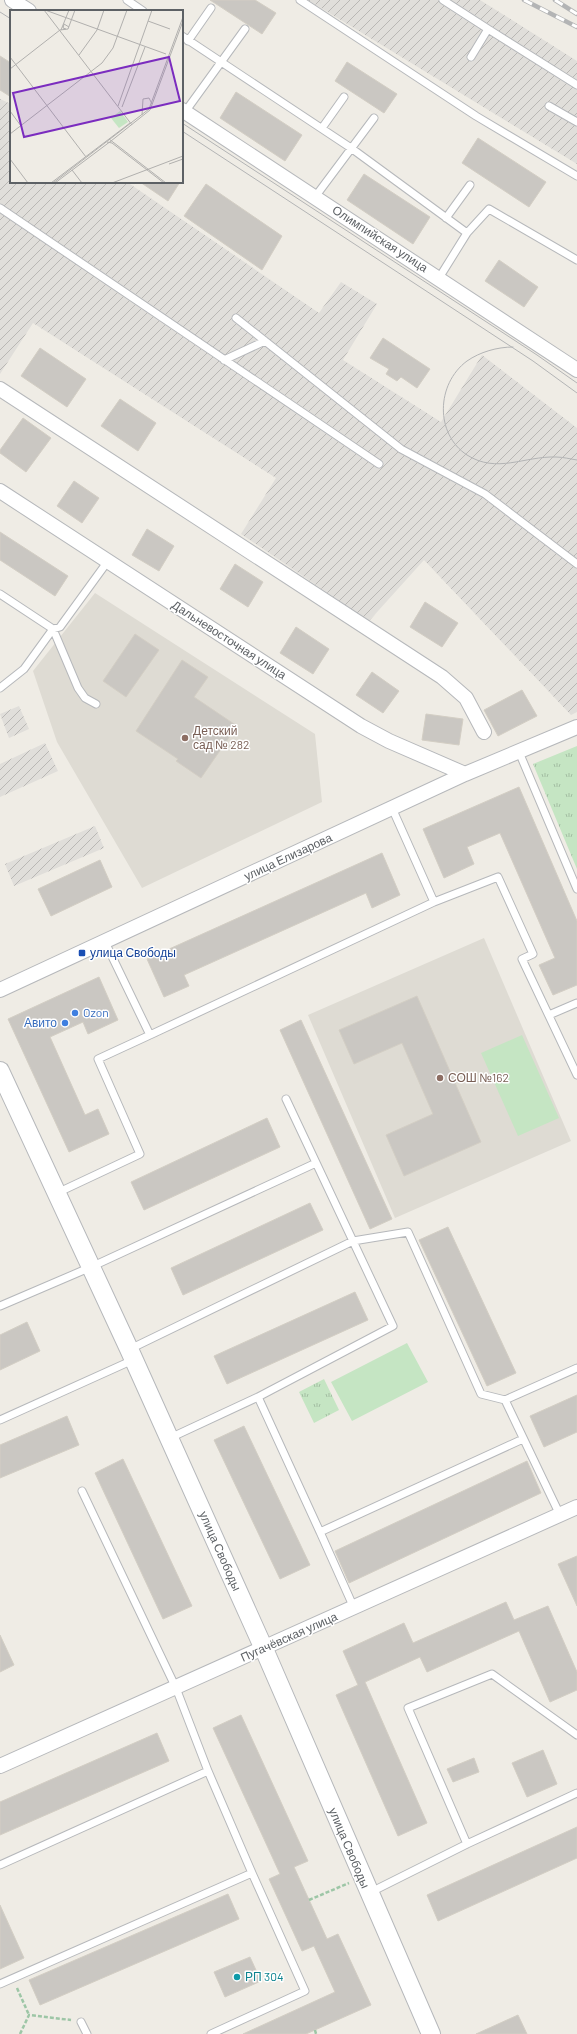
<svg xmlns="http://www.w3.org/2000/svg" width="577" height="2034" font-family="Barlow,sans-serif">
<defs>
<pattern id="industrial-furrows" width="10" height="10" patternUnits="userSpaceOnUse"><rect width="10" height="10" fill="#e0deda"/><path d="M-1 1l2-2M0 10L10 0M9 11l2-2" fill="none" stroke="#b9b7b4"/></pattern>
<pattern id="park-tufts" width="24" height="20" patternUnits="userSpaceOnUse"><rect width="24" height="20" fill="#c5e5c3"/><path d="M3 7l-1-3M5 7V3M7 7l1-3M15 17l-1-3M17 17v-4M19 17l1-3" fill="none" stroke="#a3bda2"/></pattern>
</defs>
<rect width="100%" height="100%" fill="#efece5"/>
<path fill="url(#industrial-furrows)" d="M308,0h172l97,61v103z
M0,99l11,5v78h116l192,131 22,-31 36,22 -34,56 98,62 41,-67 95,73v284l-6,3 -147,-155 -55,61 -128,-87 35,-56 -243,-155 -33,51z
M19,706l10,23 -20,9 -9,-24z
M45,743l13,28 -58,26v-33z
M95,826l9,22 -90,38 -9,-22z"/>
<path fill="#dedbd3" d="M95,593l220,141 7,68 -180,86 -85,-146 -24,-71z
M484,938l87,203 -176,77 -87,-203z"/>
<path fill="url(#park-tufts)" d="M577,746v123l-44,-105z
M324,1379l15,31 -25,13 -15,-31z"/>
<path fill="#c5e5c3" d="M522,1035l37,83 -41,18 -37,-83z
M407,1343l21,39 -76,39 -21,-39z"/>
<path fill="#cac7c2" stroke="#d3cec4" d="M210,0h45l21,13 -14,21z
M0,56l11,7v34l-11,-7z
M347,62l50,32 -13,19 -49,-32z
M236,92l66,43 -17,26 -65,-43z
M478,138l68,44 -17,25 -67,-44z
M364,174l66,43 -17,27 -66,-44z
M140,182h40l-12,19z
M206,184l76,52 -20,34 -78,-54z
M499,260l39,27 -14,20 -39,-26z
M383,338l47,31 -13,19 -16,-11 -4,4 -11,-7 3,-5 -19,-11z
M40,348l46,31 -19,28 -46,-31z
M120,399l36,24 -18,28 -37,-25z
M23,418l28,20 -25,34 -26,-19v-3z
M74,481l25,17 -17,25 -25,-17z
M147,529l27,17 -15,25 -27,-16z
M0,532l68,44 -13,20 -55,-36z
M235,564l28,18 -15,25 -28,-18z
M425,602l33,21 -16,24 -32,-20z
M296,627l33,22 -16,25 -33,-21z
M135,634l24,16 -33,47 -23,-16z
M182,660l26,17 -14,20 43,29 -36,52 -25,-17 2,-2 -42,-28z
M372,672l27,19 -16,22 -27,-18z
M522,690l15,26 -39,20 -14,-26z
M426,714l37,5 -4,26 -37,-5z
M519,787l58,134v64l-24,10 -14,-30 16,-7 -55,-125 -33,14 7,17 -30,14 -21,-49z
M382,853l18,42 -28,13 -6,-15 -182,82 5,11 -25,11 -17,-38z
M100,860l12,27 -61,29 -13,-27z
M99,977l19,43 -30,14 -5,-12 -33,15 35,78 13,-6 11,25 -40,18 -61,-133z
M417,996l64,146 -77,34 -18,-41 47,-21 -31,-71 -48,21 -15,-34z
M301,1020l91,199 -22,10 -90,-199z
M267,1118l13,29 -136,63 -13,-28z
M310,1203l13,27 -140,65 -12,-27z
M448,1227l68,146 -29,13 -68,-146z
M355,1292l13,28 -141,64 -13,-28z
M27,1322l13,29 -40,19v-35z
M577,1395v37l-33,15 -14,-31z
M67,1416l12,29 -79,33v-33z
M244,1426l66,139 -30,14 -66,-139z
M123,1459l69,147 -29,13 -68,-146z
M527,1461l14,32 -192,90 -14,-32z
M577,1556v50l-19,-42z
M506,1602l8,18 34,-14 29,66v18l-27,12 -31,-71 -92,41 -7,-15 -55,25 62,141 -29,13 -62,-141 22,-10 -15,-34 61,-28 9,20z
M0,1635l14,30 -14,7z
M241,1715l67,146 -14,6 33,72 11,-5 33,71 -65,29h-63l92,-42 -21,-46 -12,5 -33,-72 11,-5 -67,-146z
M157,1733l12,28 -169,74v-33z
M543,1750l14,34 -30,13 -15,-34z
M474,1758l5,14 -26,10 -6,-13z
M577,1827v31l-139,63 -11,-26z
M228,1894l11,25 -199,86 -11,-25z
M0,1905l24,53 -24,11z
M250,1957l11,24 -36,16 -11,-25z
M518,2015l9,19h-51z"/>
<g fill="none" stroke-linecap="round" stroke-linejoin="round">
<defs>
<path id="service" d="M127,0l16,11
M300,0l176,116 101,60
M443,0l45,29 -17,28
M488,29l89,56
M182,36l169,112 116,85 22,-24 88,51
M188,41l23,-33
M549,106l28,16
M185,112l60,-83
M322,128l22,-31
M315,197l59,-79
M0,208l379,256
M446,218l24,-33
M439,278l28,-45
M236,318l165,131 84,45 92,70
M224,360l41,-19
M0,594l53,35 7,-2 48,-66
M53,629l25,59 7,10 11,6
M0,688l24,-19 29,-40
M519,752l58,137
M392,808l42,94 64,-25 35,77 -11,5 55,116
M549,1015l28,-12
M150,1035l284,-133
M57,1193l83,-39 -42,-95 52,-24 -45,-93
M0,1306l91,-39 225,-104
M130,1349l223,-108 55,-9 73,162 24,6
M258,1397l135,-71 -107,-227
M0,1420l133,-60
M170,1438l88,-41 62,135
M82,1491l94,197 32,83
M560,1515l-55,-115 72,-32
M354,1608l-34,-76 203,-93
M467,1844l-59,-136 84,-34 85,61
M0,1865l208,-94 44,102 -252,111
M371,1892l96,-48 110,-51
M81,2022l6,12
M211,2034l94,-43 -53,-118"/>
<path id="minor" d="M12,0l17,11
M182,110l395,260
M0,389l442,288 24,21 18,34
M0,491l361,235 28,15 76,33
M0,990l465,-216 112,-47
M0,1766l577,-259"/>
<path id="tertiary" d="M0,1071l129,278 135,300 167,385"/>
</defs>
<use href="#service" stroke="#b6b8bb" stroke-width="9"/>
<use href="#minor" stroke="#b6b8bb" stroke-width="16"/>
<use href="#tertiary" stroke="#b6b8bb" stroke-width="20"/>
<path stroke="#9dc6a6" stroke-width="2.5" stroke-dasharray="4 2" stroke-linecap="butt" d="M309,1900l40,-17
M17,1988l12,27
M315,2030l1,4
M20,2034l9,-19 42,5"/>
<use href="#service" stroke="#fff" stroke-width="7"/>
<use href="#minor" stroke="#fff" stroke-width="14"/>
<use href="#tertiary" stroke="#fff" stroke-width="18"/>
<path stroke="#b3b4b5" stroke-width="1" d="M0,12l11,7
M182,123l355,232 40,28
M182,131l351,230 44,32
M513,347c-16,0 -33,5 -46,14 -31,23 -32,73 0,94 30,19 57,1 89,2 7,0 14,2 21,3"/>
<defs>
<path id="rail" d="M524,0l53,27
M555,0l22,14"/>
</defs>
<use href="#rail" stroke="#b3b4b5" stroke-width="4.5"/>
<use href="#rail" stroke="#fff" stroke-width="3" stroke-dasharray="9" stroke-linecap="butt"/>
</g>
<g fill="#8d6e63" stroke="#fff" stroke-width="1.5">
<circle cx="185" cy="738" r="4"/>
<circle cx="440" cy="1078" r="4"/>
</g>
<rect fill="#1a4fb4" stroke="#fff" stroke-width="1.5" x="78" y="949" width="8" height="8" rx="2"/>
<g fill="#3f7fe0" stroke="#fff" stroke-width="1.5">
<circle cx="75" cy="1013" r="4"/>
<circle cx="65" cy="1023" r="4"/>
</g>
<circle fill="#0f9aa8" stroke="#fff" stroke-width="1.5" cx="237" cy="1977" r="4"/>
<g text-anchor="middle" stroke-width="3" stroke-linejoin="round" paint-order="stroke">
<g font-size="12" fill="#5d6165" stroke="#fff">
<text transform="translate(380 239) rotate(33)" y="4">Олимпийская улица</text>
<text transform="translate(229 640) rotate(33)" y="4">Дальневосточная улица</text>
<text transform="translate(288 857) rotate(-25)" y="4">улица Елизарова</text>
<text transform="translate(220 1551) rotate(66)" y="4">улица Свободы</text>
<text transform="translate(289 1637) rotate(-24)" y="4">Пугачёвская улица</text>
<text transform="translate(349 1848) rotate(67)" y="4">улица Свободы</text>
</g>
<g font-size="12" fill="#785e54" stroke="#fff" text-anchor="start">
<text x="193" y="735">Детский<tspan x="193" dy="14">сад № 282</tspan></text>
<text x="448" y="1082">СОШ №162</text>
</g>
<g font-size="12" fill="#164399" stroke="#fff" text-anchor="start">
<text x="90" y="957">улица Свободы</text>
</g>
<g font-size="12" fill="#366cbe" stroke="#fff" text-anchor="start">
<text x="83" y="1017">Ozon</text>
<text x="57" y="1027" text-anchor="end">Авито</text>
</g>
<g font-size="12" fill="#0d838f" stroke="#fff" text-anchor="start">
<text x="245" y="1981">РП 304</text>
</g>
</g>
<g transform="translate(10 10)">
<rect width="173" height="173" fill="#efece5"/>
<path d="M110,101l8,11 -9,6 -8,-10z" fill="#c5e5c3"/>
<path fill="none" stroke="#b1b0ae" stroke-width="1" d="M34,0l88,115M35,0l121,44M138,11l22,8M56,19l-3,-1 1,-4 5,3M51,20l8,-20M69,45l18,-25 7,-20M0,47l76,100M0,59l50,-39 8,-1 7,-19M108,96l34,-96M112,97l23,-60M0,101l11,15M132,105l1,-16 6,-1 3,6M0,124l92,-71 11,-15 14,-38M99,129l21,-16M101,131l39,-31 33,-89M97,132l5,1 52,40M0,149l18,24M159,154l14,-5M62,160l10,13M41,173l58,-44 57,44M43,173l96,-74 34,-92M45,173l56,-42M102,173l71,-27"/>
<path fill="#7b2cbf" fill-opacity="0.15" stroke="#7b2cbf" stroke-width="2" d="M159,47l11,44 -156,36 -11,-44z"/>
<rect width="173" height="173" fill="none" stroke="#5d6165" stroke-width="2"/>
</g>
</svg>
